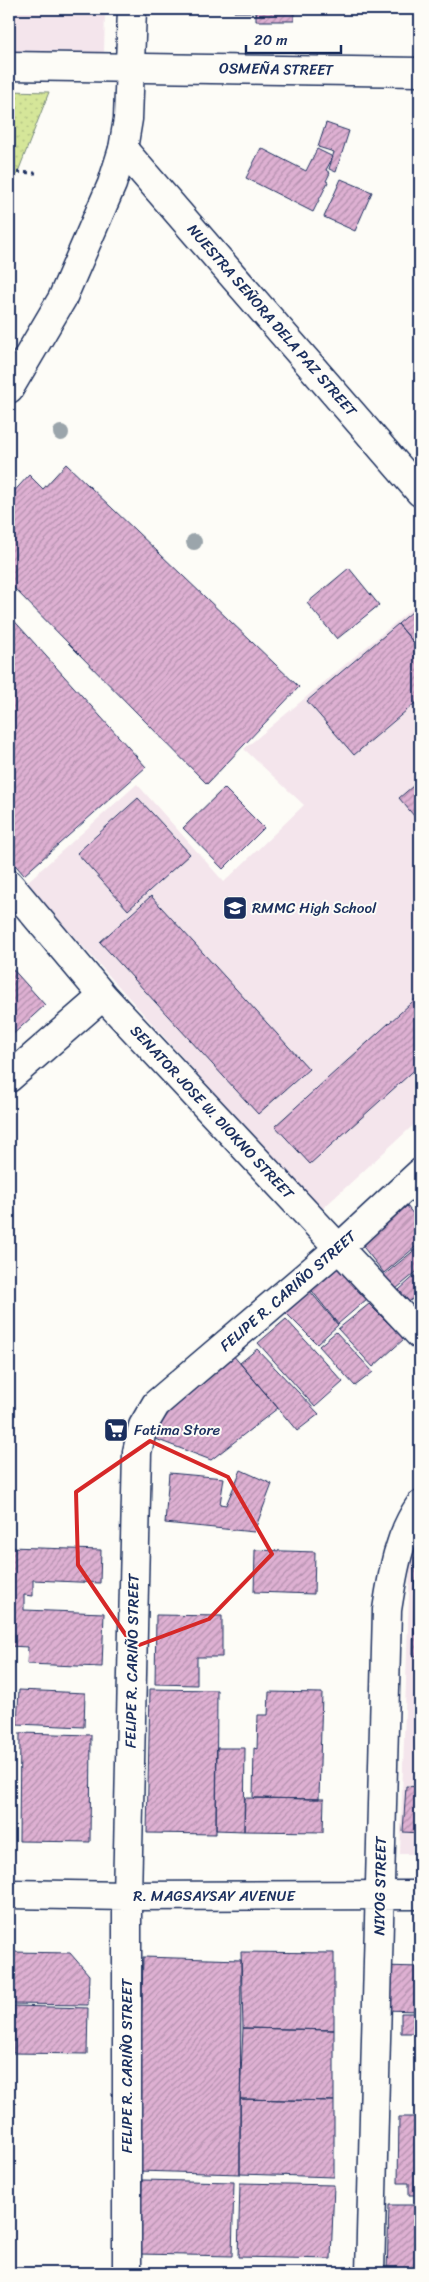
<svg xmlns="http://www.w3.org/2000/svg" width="429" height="2282" font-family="Sriracha,sans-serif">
<defs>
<pattern id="park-dots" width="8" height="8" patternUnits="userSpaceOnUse" patternTransform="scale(1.25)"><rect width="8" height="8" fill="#d5e699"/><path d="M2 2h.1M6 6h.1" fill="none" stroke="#b6c686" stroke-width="1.8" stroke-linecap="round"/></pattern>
<pattern id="building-hatch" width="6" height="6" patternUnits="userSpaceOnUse" patternTransform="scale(1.25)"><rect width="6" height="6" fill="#deb0d2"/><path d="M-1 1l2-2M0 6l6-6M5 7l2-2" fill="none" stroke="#b390ae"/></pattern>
</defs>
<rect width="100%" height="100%" fill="#fdfcf7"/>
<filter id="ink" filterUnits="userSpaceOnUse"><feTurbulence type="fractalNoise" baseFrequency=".02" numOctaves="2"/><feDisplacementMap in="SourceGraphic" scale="10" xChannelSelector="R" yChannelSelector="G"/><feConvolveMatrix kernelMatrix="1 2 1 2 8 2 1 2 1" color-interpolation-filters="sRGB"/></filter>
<g filter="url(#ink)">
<path fill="#f4e5ec" d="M9,9h96l-1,46 -95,-2z
M420,602v517l-100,92 -294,-328 111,-99 87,98 80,-77 -60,-56z
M420,1529v325h-20l11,-317z"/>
<path fill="url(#park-dots)" stroke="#788a7c" d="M9,91l40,1 -40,103z"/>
<path fill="url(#building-hatch)" stroke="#1b2f5e" d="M234,9h60v12h-38v-9h-22z
M326,123l23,8 -13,41 -7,-3 5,-17 -16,-5z
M261,148l45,23 11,-22 16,8 -7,13 4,3 -4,8 2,1 -15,30 -67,-34z
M341,179l31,13 -17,39 -31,-14z
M66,464l233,223 -92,97 -198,-201v-86l20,-22 14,14z
M349,568l30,37 -42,34 -30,-36z
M420,605v45l-22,-26z
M9,615l137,152 -122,108 -15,-17z
M398,624l22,26v49l-66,56 -47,-54z
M420,780v43l-21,-25z
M224,788l40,40 -41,41 -40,-41z
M138,798l52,56 -62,56 -51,-57z
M151,896l158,173 -51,45 -158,-172z
M9,965l36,40 -36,33z
M420,995v70l-110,99 -35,-38z
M407,1206l13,17v20l-36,30 -24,-30z
M417,1248l3,3v18l-24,20 -12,-14z
M337,1266l30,33 -29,25 -29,-37z
M420,1271v21l-11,10 -10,-12z
M305,1285l33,40 -21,19 -39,-39z
M420,1298v16l-8,-9z
M369,1304l35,35 -31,28 -35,-38z
M286,1319l57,63 -28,25 -57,-64z
M336,1332l37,40 -18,14 -36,-40z
M257,1349l62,65 -22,17 -57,-68z
M232,1354l46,54 -67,52 -58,-22 7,-24z
M241,1470l31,14 -18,48 -89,-9 4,-50 55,5 -4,26 6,1z
M9,1547l92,3 -1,33 -67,-3v16l-9,-1v15l80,3 -2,54 -75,-3 1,-17 -19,-1z
M255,1550l60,2 -1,42 -60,-2z
M415,1557h5v99h-7z
M156,1615l66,1v41h-25v28l-42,-1z
M420,1678v105h-3z
M150,1689l67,1 -1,144 -69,-1z
M19,1690l66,3 -1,34 -67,-3z
M269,1692l53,1 -3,106 -66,-1 1,-50 3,1 1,-34h10z
M20,1733l71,2 -1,107 -71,-1z
M217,1748h28l-1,83 -28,-1z
M406,1786l14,1v46l-17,-1z
M245,1798l79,1 -1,33 -79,-1z
M12,1952l58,1 19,22 -1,30 -76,-1z
M241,1952l93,1v77l-91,-2z
M143,1957l98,3 -1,214 -102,-3z
M383,1966l37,1v44l-37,-1z
M14,2006l74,2 -1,46 -74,-1z
M401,2013h19v20h-19z
M243,2028l91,2v71l-94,-2z
M240,2099l94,2v76l-94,-3z
M399,2117h21v78h-11v-12h-11z
M142,2180l92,2 -2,74 -92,-2z
M240,2183l94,2 -3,74 -93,-2z
M389,2205h31v68h-33z
M199,2270l31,1v2h-31z"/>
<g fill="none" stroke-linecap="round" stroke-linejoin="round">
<defs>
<path id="minor" d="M9,66l411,6
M123,149l297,343
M9,884l94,112 317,339
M9,1078l94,-82
M9,1894l118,2 293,-1
M127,2273v-377l10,-444 6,-26 13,-22 184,-157 80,-74
M370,2273l17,-663c6,-38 11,-73 33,-105"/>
<path id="major" d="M9,389l53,-90 50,-115 11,-35 5,-30 4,-110"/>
</defs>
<use href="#minor" stroke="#1b2f5e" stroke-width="31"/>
<use href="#major" stroke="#1b2f5e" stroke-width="31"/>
<path stroke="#1b2f5e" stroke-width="3" stroke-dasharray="4 4" stroke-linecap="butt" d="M9,172l27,1"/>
<use href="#minor" stroke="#fdfcf7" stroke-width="28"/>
<use href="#major" stroke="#fdfcf7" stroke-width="28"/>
</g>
<g fill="#9ba5ab">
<circle cx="61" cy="433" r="8"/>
<circle cx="194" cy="542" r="8"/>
</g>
</g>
<path fill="none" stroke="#d62828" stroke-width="4" stroke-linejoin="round" d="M150,1441l78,36 44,77 -63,65 -75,28 -56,-82 -2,-73z"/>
<defs>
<symbol id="school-square" viewBox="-11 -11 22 22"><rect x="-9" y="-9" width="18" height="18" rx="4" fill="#1b2f5e" stroke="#fdfcf7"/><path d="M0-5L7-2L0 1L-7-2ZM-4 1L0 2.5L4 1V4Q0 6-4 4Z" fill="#fff"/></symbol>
<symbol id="supermarket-square" viewBox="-11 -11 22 22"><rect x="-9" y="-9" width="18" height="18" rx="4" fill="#1b2f5e" stroke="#fdfcf7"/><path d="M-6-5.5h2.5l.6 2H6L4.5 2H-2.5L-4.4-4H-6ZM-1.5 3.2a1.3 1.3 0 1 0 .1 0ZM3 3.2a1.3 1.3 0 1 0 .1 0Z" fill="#fff"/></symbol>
</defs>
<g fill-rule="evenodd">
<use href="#school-square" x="221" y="894" width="28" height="28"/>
<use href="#supermarket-square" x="102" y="1416" width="28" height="28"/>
</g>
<g text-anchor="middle" stroke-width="4" stroke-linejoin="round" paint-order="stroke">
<g font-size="15" fill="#1b2f5e" stroke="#fdfcf7">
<text transform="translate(276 69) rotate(1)" y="5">OSMEÑA STREET</text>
<text transform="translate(272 320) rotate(49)" y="5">NUESTRA SEÑORA DELA PAZ STREET</text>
<text transform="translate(212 1112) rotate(47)" y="5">SENATOR JOSE W. DIOKNO STREET</text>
<text transform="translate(288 1291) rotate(-41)" y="5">FELIPE R. CARIÑO STREET</text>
<text transform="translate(132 1661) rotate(-89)" y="5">FELIPE R. CARIÑO STREET</text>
<text transform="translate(380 1886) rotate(-89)" y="5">NIYOG STREET</text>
<text x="214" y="1901">R. MAGSAYSAY AVENUE</text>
<text transform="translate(127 2066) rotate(-90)" y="5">FELIPE R. CARIÑO STREET</text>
</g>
<g font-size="15" fill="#1b2f5e" stroke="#fdfcf7" text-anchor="start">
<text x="252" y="913">RMMC High School</text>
<text x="134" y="1435">Fatima Store</text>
</g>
</g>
<rect width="429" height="2282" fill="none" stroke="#fdfcf7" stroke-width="30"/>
<rect x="15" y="15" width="399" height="2252" fill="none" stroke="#1b2f5e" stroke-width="2" filter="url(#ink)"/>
<path d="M246 45v8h95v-8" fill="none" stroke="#1b2f5e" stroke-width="2.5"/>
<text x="254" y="45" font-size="15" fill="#1b2f5e" stroke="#fdfcf7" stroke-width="4" paint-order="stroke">20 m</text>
</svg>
